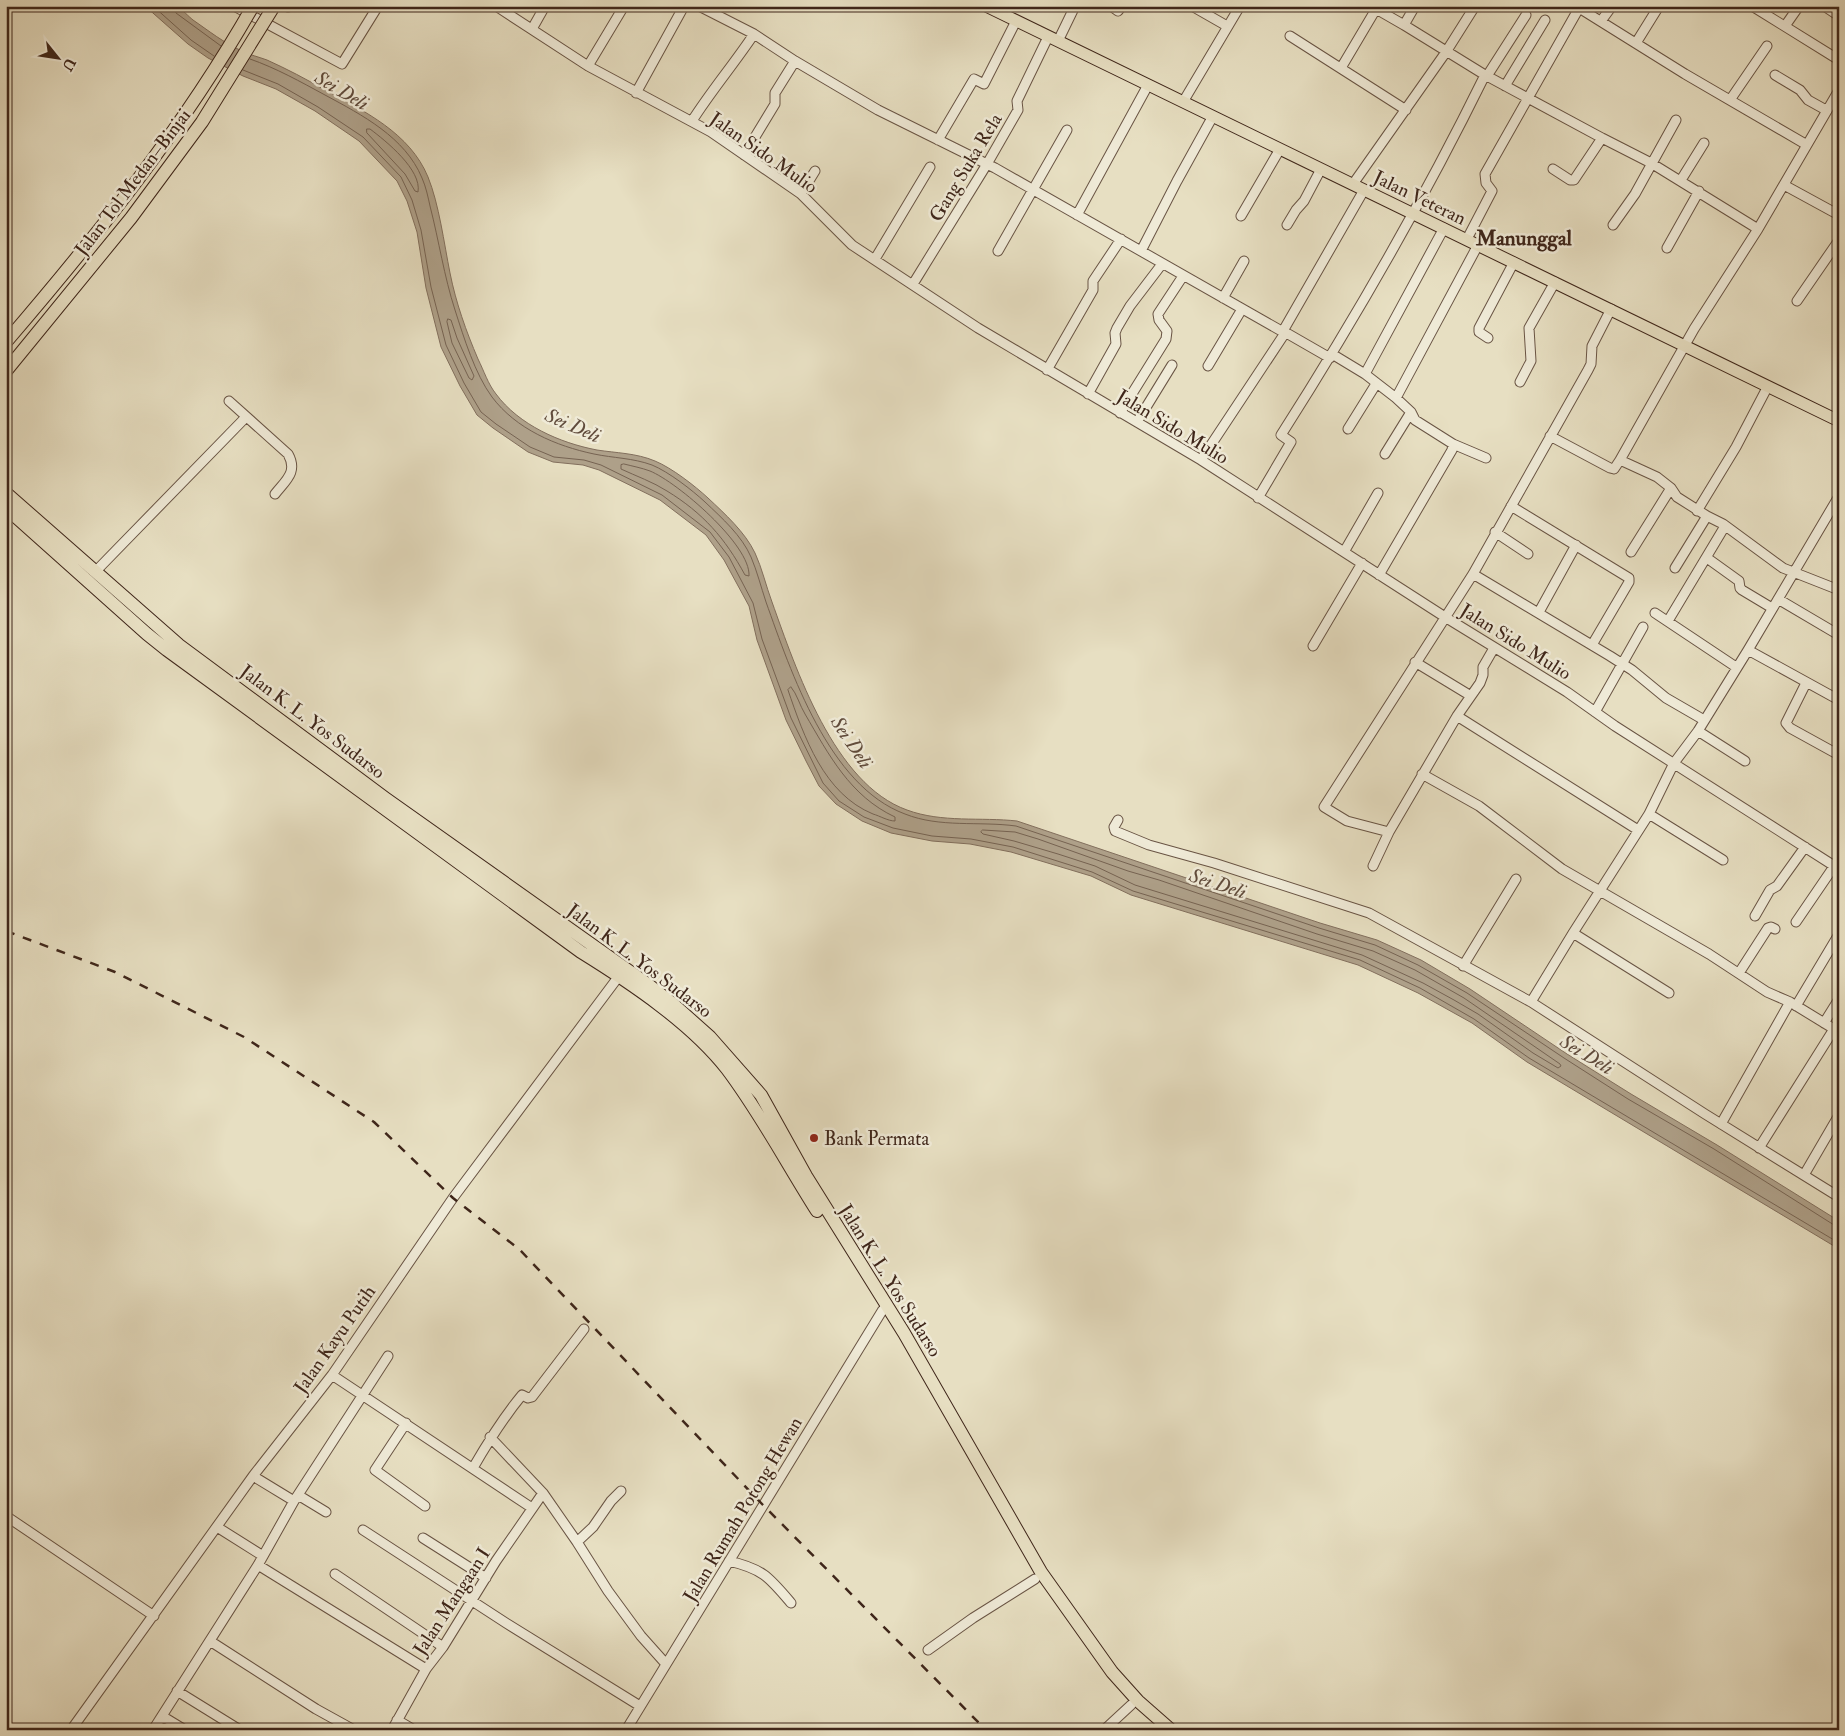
<svg xmlns="http://www.w3.org/2000/svg" width="1845" height="1736" font-family="'IM FELL Double Pica',serif">
<rect width="100%" height="100%" fill="#e7dfc2"/>
<filter id="stains"><feTurbulence type="fractalNoise" baseFrequency=".004" numOctaves="4"/><feColorMatrix values="0 0 0 0 .2 0 0 0 0 .09 0 0 0 0 .02 0 0 0 .5 -.17"/></filter>
<radialGradient id="worn" r=".72"><stop offset=".6" stop-color="#630" stop-opacity="0"/><stop offset="1" stop-color="#630" stop-opacity=".3"/></radialGradient>
<path fill="#aea089" stroke="#826f5d" d="M145,6c10,0 25,-2 33,2 5,2 10,8 15,12 16,11 31,23 49,31 8,4 17,6 25,9 20,9 39,19 58,30 39,21 85,43 103,87 11,27 16,66 22,96 6,30 16,58 28,86 6,12 10,25 18,35 23,31 64,49 101,56 19,3 39,3 58,11 17,7 40,25 53,37 17,16 37,34 47,55 7,15 11,33 17,49 24,67 62,182 135,208 35,13 74,7 110,11l303,102 57,17 44,20 49,29 97,65 64,40 86,51 122,76v28l-312,-187 -55,-39 -54,-30 -60,-28 -227,-70 -40,-19 -80,-24 -41,-8 -38,-3 -41,-8 -29,-12 -26,-17 -17,-18 -13,-25 -20,-41 -29,-80 -8,-34 -25,-46 -18,-25 -46,-35 -61,-30 -16,-5 -30,-3 -25,-10 -35,-24 -16,-13 -17,-29 -19,-39 -15,-59 -9,-56 -10,-31 -10,-20 -38,-40 -44,-30 -39,-22 -33,-13 -35,-18 -20,-14z"/>
<g fill="none" stroke-linecap="round" stroke-linejoin="round">
<path stroke="#766352" stroke-width="1" d="M153,6l38,34 23,16
M173,6l3,7 45,33
M250,59c26,9 51,23 75,36 37,20 80,42 97,83 4,9 6,19 8,28 9,35 14,70 25,104 9,28 20,64 37,87 24,32 64,49 102,57 19,4 39,4 58,11 17,7 40,25 53,37 17,16 37,34 46,55 6,14 10,30 15,45 25,70 63,184 139,212 35,14 74,7 111,12l303,102 56,17 43,20 49,28 97,65 64,41 86,50 120,76h5
M243,70l35,14 40,23 45,30 38,40 11,23 9,30 10,57 15,58 18,38 17,29 15,12 34,23 24,10 30,3 17,5 61,30 48,37 19,25 24,46 9,36 29,79 32,65 16,18 25,16 29,11 39,8 39,3 42,8 79,25 41,19 227,69 60,28 54,31 55,39 310,185
M367,129h3c16,12 52,41 48,63l-3,-1 -10,-17 -38,-41z
M448,319l3,1 6,18 17,38 -2,4 -3,-2 -17,-35 -5,-21z
M624,464c8,2 18,4 26,7 27,11 101,74 99,105l-4,-1c-20,-37 -42,-62 -78,-84 -14,-9 -31,-15 -46,-22v-4z
M791,687c6,7 9,19 14,27 24,41 45,82 90,103v4c-7,0 -15,-5 -22,-7 -49,-20 -69,-77 -85,-124z
M983,830l32,2 23,7 90,32 31,9 158,54 56,17 42,19 49,28 96,66 1,2 -3,2 -25,-15 -55,-39 -24,-14 -31,-17 -61,-28 -227,-70 -40,-19 -37,-12 -44,-13 -31,-7 -2,-2z"/>
<defs>
<path id="minor" d="M234,6l108,58 36,-58
M496,6l92,60 123,66 90,62 51,51 126,83 223,132 244,157 122,75 48,34 224,143
M699,6l55,28 41,27 83,49 117,58 290,165
M1111,6l7,5 4,-5
M1192,6l35,20
M1371,6l33,19 81,50 117,63 49,25 107,66
M1576,6l109,68 122,71
M1752,6l87,54
M1824,6l15,10
M288,7l1,-1
M1601,21l11,-15
M1404,25l11,-19
M1785,26l14,-20
M532,29l13,-23
M1290,36l116,74
M1058,41l17,-35
M1636,43l23,-37
M588,66l36,-60
M1341,68l35,-59
M1775,75l25,15 8,10 18,10
M1487,76l39,-61
M1505,86l40,-66
M636,93l48,-87
M1730,100l37,-54
M1183,102l57,-96
M692,121c19,-30 42,-57 62,-87
M938,140l36,-61 10,5 32,-63
M744,155l31,-51v-11l20,-32
M1553,169l17,11h4l28,-42
M1681,180l23,-37
M1353,184l93,-132 29,-46
M1784,185l55,30
M801,194l14,-23
M1077,215l71,-130
M1241,216l39,-67
M1287,225l9,-15 8,-9 17,-32
M1613,225l22,-31 41,-74
M1467,239l25,-48 -6,-8 -1,-9 94,-166
M1667,248l32,-57
M998,251l69,-121
M1141,251l36,-70 36,-65
M875,259l55,-92
M913,284l74,-120 31,-54 -1,-9 31,-64
M1223,298l21,-37
M1797,301l42,-61
M1283,331l47,27
M1488,338l-9,-6v-4l35,-66
M1332,354l33,20 31,24 15,14 4,8 38,24 -1,6 -73,125
M1208,366l34,-57
M1047,370l46,-80v-9l28,-42
M1365,374l79,-146
M1520,382l11,-21 -2,-33 26,-46
M1088,394l28,-50 -1,-11 2,-5 13,-22 32,-42
M1396,398l82,-153
M229,401l59,53c10,18 -2,26 -13,40
M1120,413l46,-74 1,-8 -8,-11 -1,-6 25,-38
M1137,422l35,-57
M1348,429l28,-45
M1550,436l60,32 4,1 6,-9 37,17 14,11 6,9 30,19 16,8 60,44 56,22
M1453,444l33,14
M1385,454l26,-42
M1201,460l84,-127 -2,-2 81,-141
M1620,460l74,-131 64,-100 81,-139
M1258,498l33,-56 -10,-7c74,-116 143,-236 204,-360
M1511,506l118,72v4l-37,63
M1697,511l39,-64 32,-61
M1495,532l33,22
M1344,552l34,-59
M1631,552l40,-64
M1707,558l32,23 1,7 2,2 30,18
M1675,568l32,-52
M95,572l151,-155
M1473,574l137,82 22,14 34,28 38,22
M1778,599l61,36
M1539,612l37,-67
M1655,613l81,54
M1668,621l57,-95
M1313,646l49,-83
M1494,648l-11,19v8l-3,8 -23,33 -68,116 -42,-11 -23,-14 149,-233 115,-204 3,-6 1,-18 19,-37
M1748,650l91,50
M1415,662l56,34
M1806,683l-20,40 4,5 49,27
M1595,712l48,-85
M1457,716l181,114
M1698,731l47,30
M1422,774l57,32 83,63 147,85 58,38 23,10 49,30
M1649,814l74,46
M1118,820l-4,7 1,4 34,14 65,18 155,50 162,89 42,-69 76,-119 25,-51 24,-32 50,-81 91,-154
M1373,866l16,-34
M1755,916l15,-26 7,-4 28,-39
M1796,922l43,-63
M1573,933l96,60
M1463,966l53,-87
M1739,973l29,-45 3,-1 4,2
M1531,1002l174,112 134,83
M1796,1006l43,-72
M1824,1023l15,-24
M1721,1124l69,-122
M1759,1148l75,-119
M1804,1175l35,-60
M332,1375l200,133
M406,1423l-31,47 50,36
M490,1437l53,56 34,49 31,49 33,45 25,28
M473,1468c15,-26 30,-50 49,-73l6,3 4,-1 52,-68
M253,1476l41,25
M298,1495l28,17
M6,1516l148,100
M217,1527l46,29
M363,1530l143,93 134,83
M423,1538l63,40
M577,1542l16,-15 18,-26 10,-10
M729,1561c34,8 40,16 62,42
M258,1565l168,104
M335,1574l108,73
M210,1641l106,68 38,21
M928,1650l45,-32 62,-39
M177,1691l63,39
M162,1716l23,14
M397,1720l17,10
M71,1730l182,-254 79,-101 121,-177 169,-226
M153,1730l105,-165 36,-64 94,-145
M392,1730l34,-61 17,-22 53,-86 47,-68
M626,1730l256,-419 5,-5
M1104,1730l27,-25"/>
<path id="major" d="M986,6l853,415"/>
<path id="highway" d="M6,493l173,152 206,153 265,188 23,18 37,33 51,58 45,81 98,157 137,239 71,100 26,29 33,29
M6,508l141,126 20,16 414,302c50,31 110,71 146,117 34,45 60,95 90,142"/>
</defs>
<use href="#minor" stroke="#695444" stroke-width="11"/>
<use href="#major" stroke="#3f261a" stroke-width="13"/>
<use href="#highway" stroke="#3f261a" stroke-width="14"/>
<use href="#minor" stroke="#efead7" stroke-width="9"/>
<use href="#major" stroke="#e7dfc2" stroke-width="11"/>
<use href="#highway" stroke="#e7dfc2" stroke-width="12"/>
<path stroke="#3f261a" stroke-width="2.5" stroke-dasharray="9 9" stroke-linecap="butt" d="M6,931l109,41 129,65 130,85 79,76 66,51 244,256 223,225"/>
<defs>
<path id="highway-bridge" d="M6,342c91,-106 178,-215 247,-336
M6,371l125,-153 71,-96 72,-116"/>
</defs>
<use href="#highway-bridge" stroke="#3f261a" stroke-width="14" stroke-linecap="butt"/>
<use href="#highway-bridge" stroke="#e7dfc2" stroke-width="12"/>
</g>
<circle fill="#8f2418" stroke="#efead7" stroke-width="2" cx="814" cy="1138" r="5"/>
<g text-anchor="middle" stroke-width="5" stroke-linejoin="round" paint-order="stroke">
<g font-size="19" fill="#3f261a" stroke="#efead7">
<text transform="translate(764 152) rotate(35)" y="7">Jalan Sido Mulio</text>
<text transform="translate(965 167) rotate(-59)" y="7">Gang Suka Rela</text>
<text transform="translate(132 182) rotate(-53)" y="7">Jalan Tol Medan–Binjai</text>
<text transform="translate(1420 197) rotate(26)" y="7">Jalan Veteran</text>
<text transform="translate(1173 426) rotate(31)" y="7">Jalan Sido Mulio</text>
<text transform="translate(1516 641) rotate(32)" y="7">Jalan Sido Mulio</text>
<text transform="translate(313 721) rotate(37)" y="7">Jalan K. L. Yos Sudarso</text>
<text transform="translate(640 960) rotate(37)" y="7">Jalan K. L. Yos Sudarso</text>
<text transform="translate(891 1280) rotate(58)" y="7">Jalan K. L. Yos Sudarso</text>
<text transform="translate(334 1339) rotate(-55)" y="7">Jalan Kayu Putih</text>
<text transform="translate(742 1509) rotate(-59)" y="7">Jalan Rumah Potong Hewan</text>
<text transform="translate(451 1601) rotate(-57)" y="7">Jalan Mangaan I</text>
</g>
<g font-size="19" fill="#3f261a" stroke="#efead7" text-anchor="start">
<text x="824" y="1145">Bank Permata</text>
</g>
<g font-size="20" font-style="italic" fill="#604b3b" stroke="#efead7">
<text transform="translate(342 90) rotate(30)" y="7">Sei Deli</text>
<text transform="translate(573 425) rotate(23)" y="7">Sei Deli</text>
<text transform="translate(852 742) rotate(56)" y="7">Sei Deli</text>
<text transform="translate(1218 883) rotate(18)" y="7">Sei Deli</text>
<text transform="translate(1587 1054) rotate(31)" y="7">Sei Deli</text>
</g>
<g font-size="21" font-weight="bold" fill="#3f261a" stroke="#efead7">
<text x="1524" y="245">Manunggal</text>
</g>
</g>
<rect width="1845" height="1736" fill="none" stroke="#e7dfc2" stroke-width="25"/>
<rect x="8" y="8" width="1830" height="1721" fill="none" stroke="#3f261a" stroke-width="2.5"/>
<rect x="12" y="12" width="1820" height="1711" fill="none" stroke="#3f261a"/>
<g transform="translate(58 58) rotate(120)" stroke="#efead7" stroke-width="4" paint-order="stroke">
<path d="M0-4L9 19L0 12L-9 19Z" fill="#3f261a"/>
<text y="-8" font-size="14" font-weight="bold" text-anchor="middle" fill="#3f261a">U</text>
</g>
<rect width="100%" height="100%" filter="url(#stains)"/>
<rect width="100%" height="100%" fill="url(#worn)"/>
</svg>
